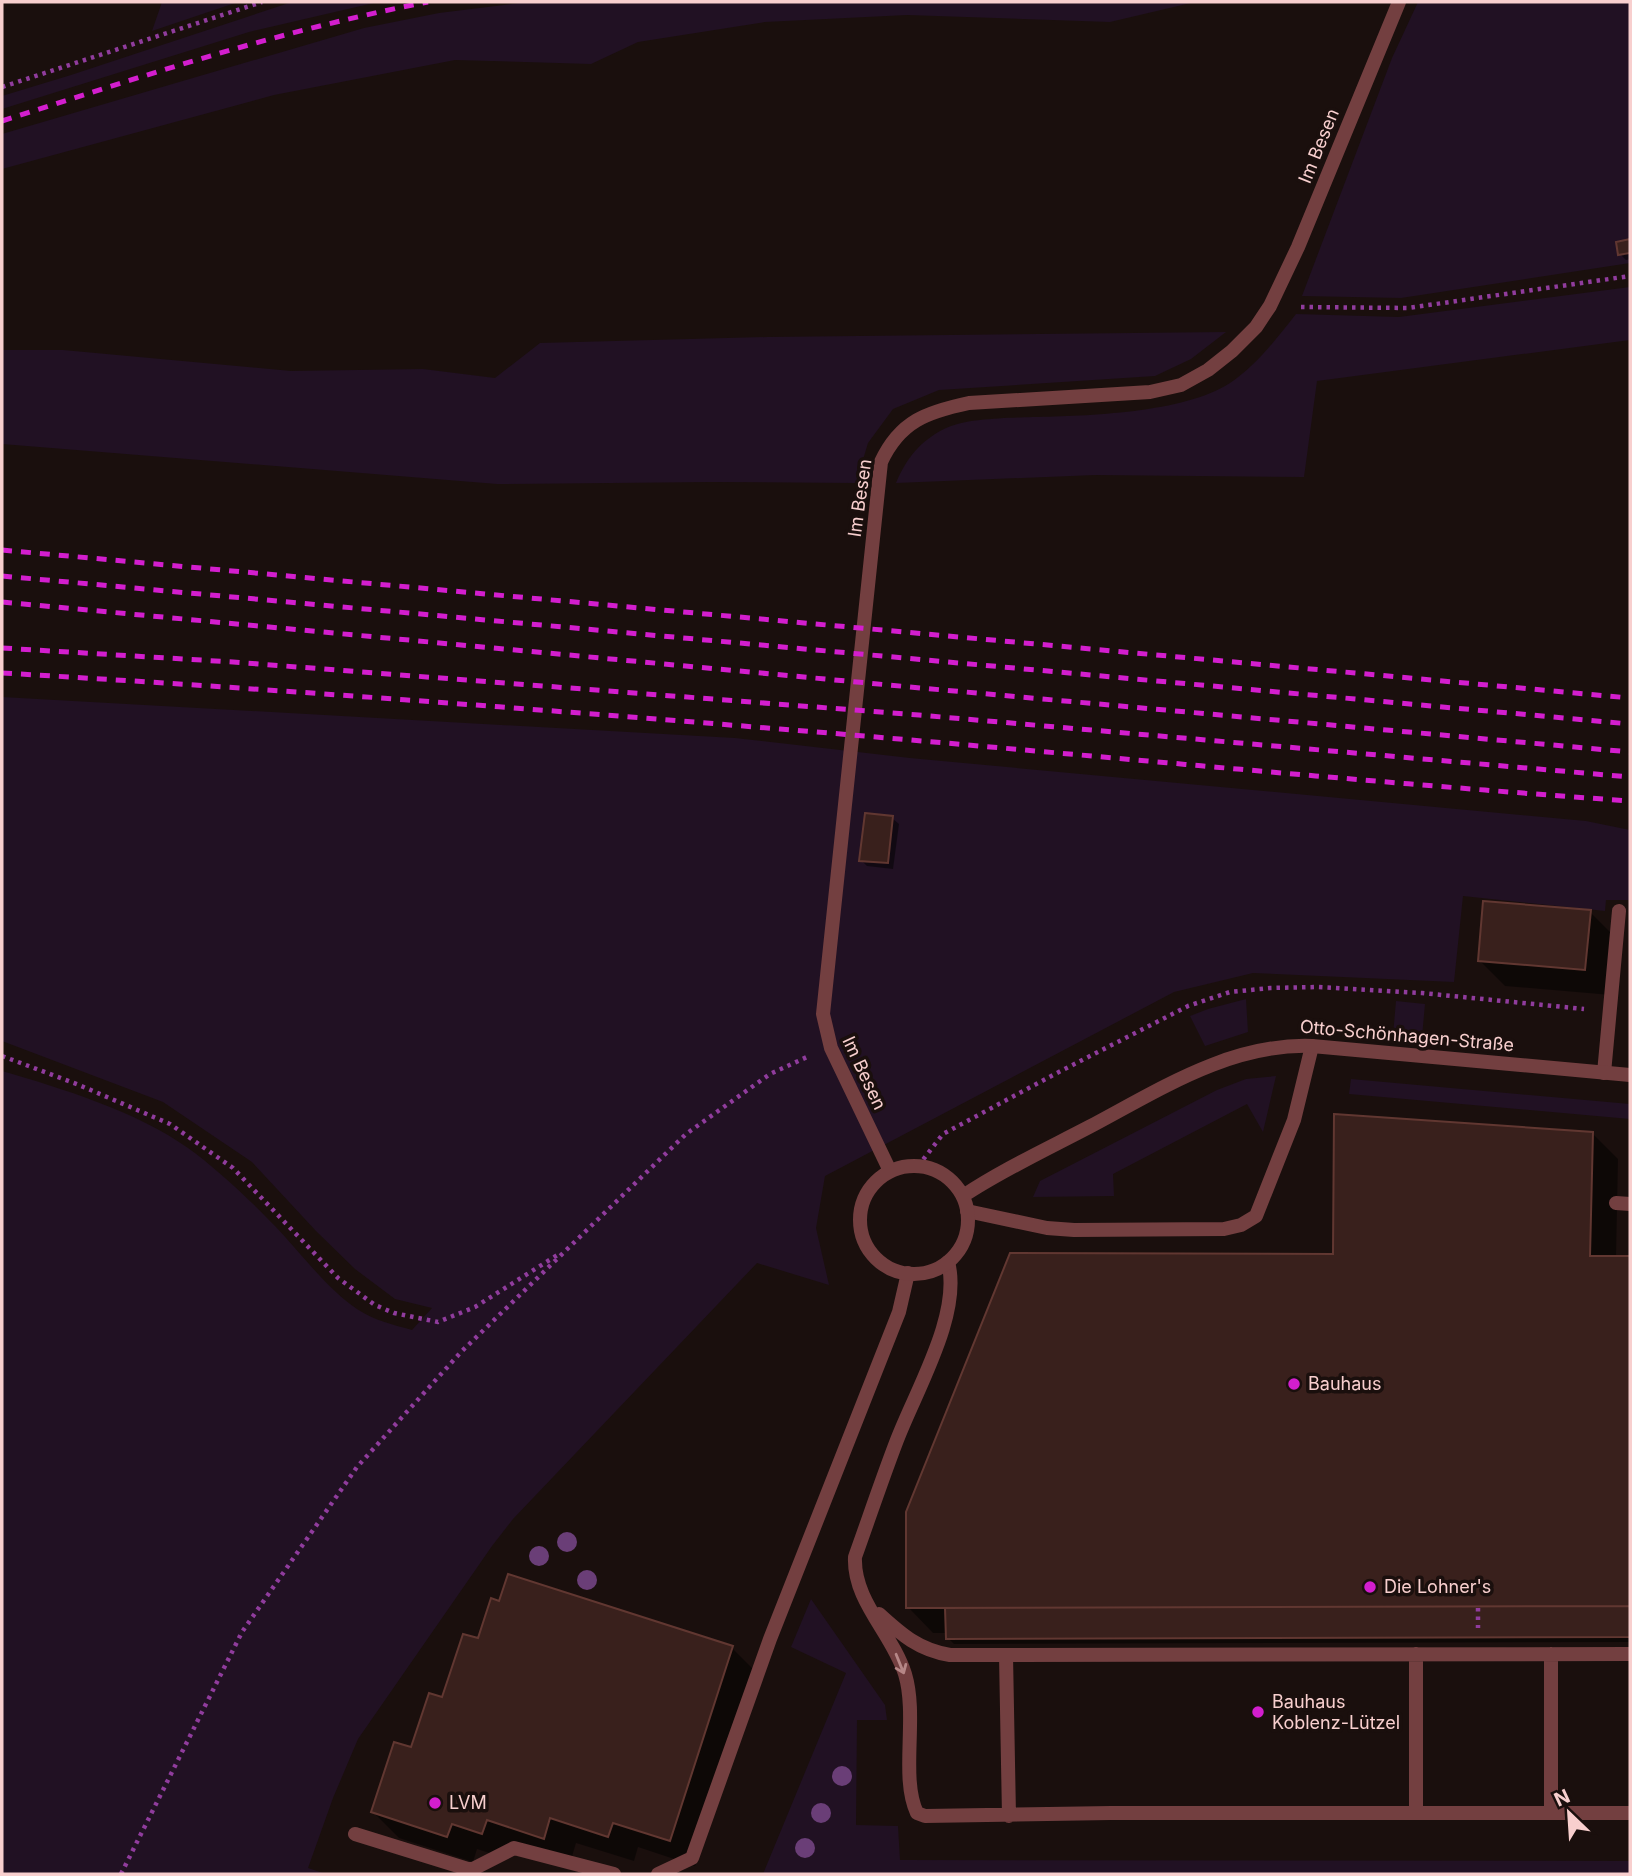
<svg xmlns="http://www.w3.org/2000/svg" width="1632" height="1876" font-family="Inter,sans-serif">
<rect width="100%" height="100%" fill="#1a0f0d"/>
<path fill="#211123" d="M162,2h76l-86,29z
M292,2h86l-129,30 -247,77v-13l69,-21z
M528,2h667l-85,20 -203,-7 -142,7 -127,20 -47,22 -136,-4 -181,35 -272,74v-35l362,-106 75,-15z
M1418,2h212v261l-229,35 -99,-2 90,-238z
M1630,287v53l-313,41 -13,96 -209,-2 -199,8c10,-24 24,-42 48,-54 21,-11 65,-11 89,-12 54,-1 151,-4 197,-34 26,-17 47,-45 66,-69l103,3z
M1226,332l-35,27 -36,17 -216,14 -46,19 -25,34 -12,40 -145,-1 -214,2 -495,-40v-94h61l228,21 132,-2 72,9 45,-35 228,-6z
M2,697l733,41 175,20 676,63 44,9v70h-24l-1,11 -142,-15 -9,86 -201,-9 -79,19 -349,184 -9,52 13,57 -72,-22 -244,256 -21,27 -134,193 -25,59 -25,70 18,6h-324v-803c59,17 136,41 186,77 27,19 64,54 87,78 25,26 52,63 82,83 16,11 37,16 55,21l20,-22 -37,-9 -40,-30 -39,-38 -64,-69 -89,-60 -161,-61z
M1246,999l2,33 -43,14 -15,-30 18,-7z
M1396,1001l29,3 -3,33 -29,-2z
M1276,1076l-13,56 -16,-28 -134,70 1,22 -81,1 7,-16 177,-91 29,-11z
M1351,1079l279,25v15l-281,-25z
M811,1599l74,106 2,15h-30l-1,105 42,1 2,34 730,1v13h-867l83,-201 -55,-26z"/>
<path fill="#0007" d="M1630,241v18l-4,1 -6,-6z
M892,818l7,6 -6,45 -26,-3 -6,-6z
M1590,912l26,26 -5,57 -106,-9 -26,-26z
M1592,1133l26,26 -2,99 14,-1v385l-676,2 -6,-6v-5h-15l-25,-26 427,-351z
M479,1641l253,7 26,26 -63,192 -57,-19 -4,14 -58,-18 -6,20 -58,-18 -4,14 -31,-10 -4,13 -74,-24 -26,-26z"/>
<path fill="#39201c" stroke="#613731" stroke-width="2" d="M1630,239v14l-12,2 -2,-13z
M865,813l28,3 -5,47 -29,-2z
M1483,901l108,9 -6,60 -107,-9z
M1334,1114l259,18 -3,124h40v350l-724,2v-96l104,-259 323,1z
M508,1574l225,72 -63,195 -57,-18 -5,14 -58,-19 -6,21 -57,-19 -5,14 -30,-10 -5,13 -76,-25 23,-70 17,5 18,-54 13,4 21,-63 15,4 13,-40 8,3z
M1630,1606v31l-684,2 -1,-31z"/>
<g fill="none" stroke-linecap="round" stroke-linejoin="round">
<path stroke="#903c9d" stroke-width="4.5" stroke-dasharray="3.5 5" stroke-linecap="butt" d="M2,87l260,-85
M1301,307l107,1 222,-32
M2,1056l77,29 91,39 63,44 105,110 37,27 19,8 44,9 37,-15 84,-53
M918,1166l25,-32 112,-60 133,-68 42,-14 40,-4 48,-1 104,6 162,16
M1478,1608v20
M121,1874l121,-242 115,-165 104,-115 225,-218 84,-60 37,-17"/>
<path stroke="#733f40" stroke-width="14" d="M1604,1073l15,-162
M1616,1203l14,1
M967,1211l80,17 27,2 150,-1 17,-4 15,-9 38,-96 18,-74
M948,1262c14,52 -32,128 -51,178 -15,39 -28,78 -42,117 -2,44 37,76 50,117 13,43 -5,103 12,139l8,3 186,-3h519
M879,1614c23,21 40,36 71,41l680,-1
M1006,1655l3,161
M1416,1813v-159
M1551,1813v-159
M355,1834l116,36 43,-22 100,26
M658,1874l34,-16 78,-219 129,-327 9,-39"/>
<path stroke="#733f40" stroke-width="14" d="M860 1220a54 54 0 1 1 108 0a54 54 0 1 1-108 0Z
M890,1171l-59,-123 -8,-34 58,-552c19,-41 46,-50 88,-59l181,-11 31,-7 27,-15 24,-19 24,-24 14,-21 28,-59 101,-245
M963,1196c39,-26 84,-47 126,-69 70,-37 141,-84 223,-81l318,29"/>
<path stroke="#d31ece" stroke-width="5" stroke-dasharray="10 9" stroke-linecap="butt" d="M2,121c141,-45 280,-91 426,-119
M2,550l1628,148
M2,576l1628,148
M2,602l919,86 709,64
M2,648l231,14 686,53 711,62
M2,673c259,15 519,35 778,56 283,23 566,52 850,72"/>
</g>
<g fill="#6a3e77">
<circle cx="567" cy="1542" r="10"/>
<circle cx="539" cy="1556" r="10"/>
<circle cx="587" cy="1580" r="10"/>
<circle cx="842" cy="1776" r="10"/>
<circle cx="821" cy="1813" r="10"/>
<circle cx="805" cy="1848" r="10"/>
</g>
<defs><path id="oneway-shaft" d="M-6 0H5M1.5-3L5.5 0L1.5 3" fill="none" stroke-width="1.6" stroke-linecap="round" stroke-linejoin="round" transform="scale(1.75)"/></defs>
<use stroke="#b68787" href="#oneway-shaft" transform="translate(900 1664) rotate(68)"/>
<g fill="#d31ece" stroke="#1a0f0d" stroke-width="2.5">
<circle cx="1294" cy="1384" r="7"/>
<circle cx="1370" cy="1587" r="7"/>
<circle cx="1258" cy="1712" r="7"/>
<circle cx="435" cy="1803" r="7"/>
</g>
<g text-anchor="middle" stroke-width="7" stroke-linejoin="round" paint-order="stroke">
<g font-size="18" fill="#f8cfce" stroke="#1a0f0d">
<text transform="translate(1319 146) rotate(-68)" y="6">Im Besen</text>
<text transform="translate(860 498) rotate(-82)" y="6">Im Besen</text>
<text transform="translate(1407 1036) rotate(5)" y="6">Otto-Schönhagen-Straße</text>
<text transform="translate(864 1073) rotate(65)" y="6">Im Besen</text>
</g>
<g font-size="18" fill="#f8cfce" stroke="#1a0f0d" text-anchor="start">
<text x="1308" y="1390">Bauhaus</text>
<text x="1384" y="1593">Die Lohner's</text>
<text x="1272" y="1708">Bauhaus<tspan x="1272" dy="21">Koblenz-Lützel</tspan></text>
<text x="449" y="1809">LVM</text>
</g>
</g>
<rect width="1632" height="1876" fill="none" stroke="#f8cfce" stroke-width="7"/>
<g transform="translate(1569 1813) rotate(335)" stroke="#1a0f0d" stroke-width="5" paint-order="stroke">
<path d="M0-5L12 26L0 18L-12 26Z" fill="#f8cfce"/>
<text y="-10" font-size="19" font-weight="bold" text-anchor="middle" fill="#f8cfce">N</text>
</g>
</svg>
